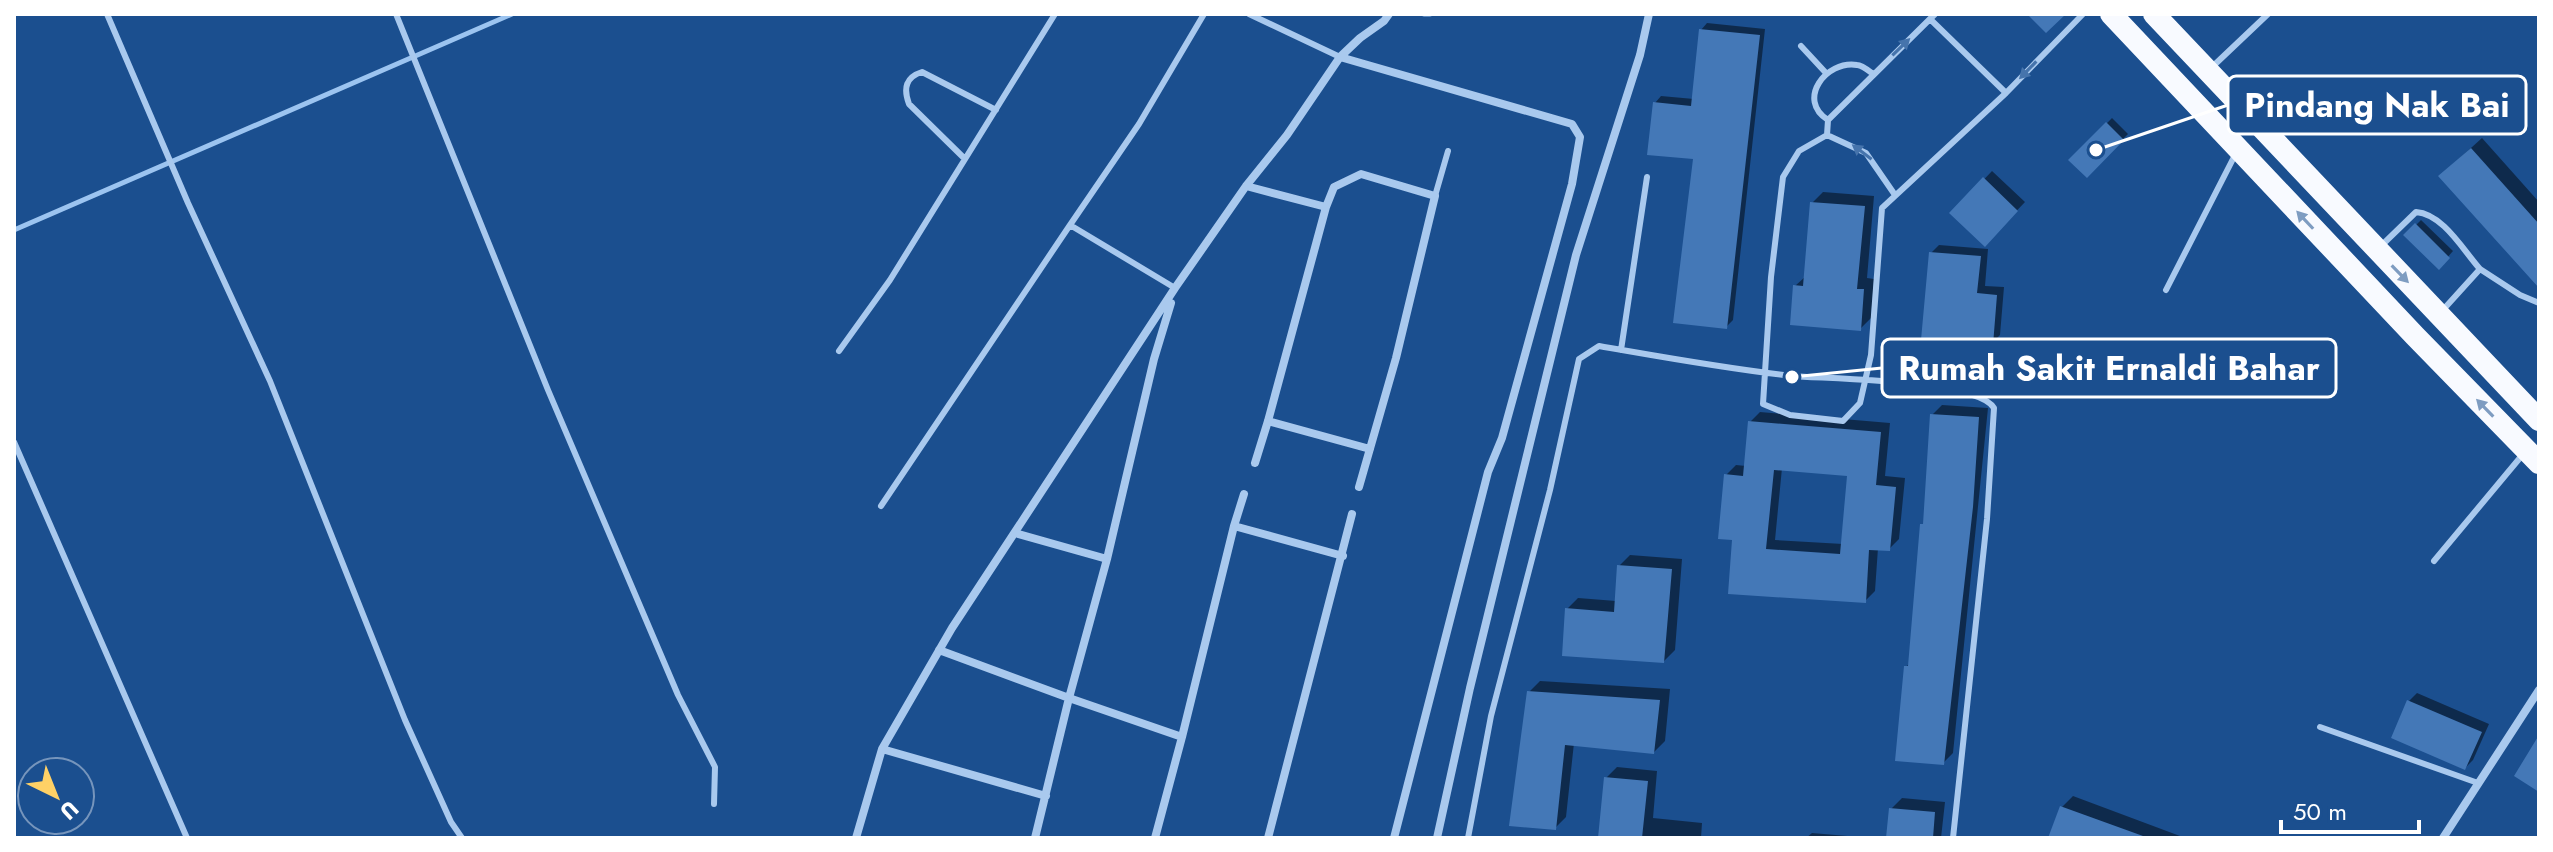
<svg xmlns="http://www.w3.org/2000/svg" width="2553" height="852" font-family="Jost,sans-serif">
<rect width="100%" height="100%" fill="#1b4f8f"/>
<path fill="#0007" fill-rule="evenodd" d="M1707,23l58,6 -32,291 -7,7 -31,-170 -40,-54 6,-7 33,3 7,-69z
M2112,118l16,16 -41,41 -16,-15z
M2482,138l57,64v73l-88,-109z
M1992,171l33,31 -40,42 -33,-31z
M1823,192l51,4 -7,82 7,1 -3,39 -11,11 -65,-43 11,-10 6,-73z
M2421,220l32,31 -14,16 -33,-32z
M1939,245l49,4 -3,37 19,1 -4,48 -8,8 -61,-90z
M1942,405l46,3 -35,345 -10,10 -37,-96 4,-4 15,-141 7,-107z
M1760,412l130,11 -5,53 20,2 -6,61 -10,10 -11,-1 -3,43 -10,10 -131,-63 -8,-63 10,-10 10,1 4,-44zM1782,468l67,6 -6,70 -68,-4z
M1630,555l52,4 -7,91 -11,11 -97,-52 11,-11 38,3 3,-35z
M1540,681l130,8 -5,52 -11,11 -80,-9 -8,74 -11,11 -26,-136z
M2417,693l72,31 -16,36 -8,8 -56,-67z
M1617,767l40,4 -4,47 49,5 -1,15h-100l5,-60z
M2073,796l107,40v2h-130l12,-31z
M1902,798l43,4 -4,36h-53l3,-29z
M1812,833l59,5h-65z"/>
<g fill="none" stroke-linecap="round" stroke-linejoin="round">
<path stroke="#9cc4f0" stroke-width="5" d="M1424,14h6
M14,230l498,-216"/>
</g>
<path fill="#4478b7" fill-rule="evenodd" d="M2027,14h39l-20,19z
M1699,29l61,6 -33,294 -54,-6 20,-164 -46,-4 6,-53 38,4z
M2106,122l18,18 -37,38 -19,-18z
M2471,148l68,76v64l-101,-112z
M1983,177l35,34 -33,36 -36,-34z
M1810,202l55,4 -8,83h7l-3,42 -71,-6 3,-40 10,1z
M2415,223l35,35 -11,12 -36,-35z
M1929,252l52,4 -4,37 20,2 -4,50 -72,-5z
M1930,414l49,3 -6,90 -29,258 -49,-4 9,-95h4l12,-142h3z
M1748,421l133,11 -5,53 20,2 -6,64 -21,-1 -3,53 -138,-9 4,-54 -14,-1 6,-65 19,2zM1774,470l73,6 -7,78 -74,-5z
M1617,565l55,4 -8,94 -102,-7 3,-48 49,4z
M1527,691l133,9 -6,54 -89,-9 -9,85 -47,-4z
M2407,700l75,32 -17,38 -74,-32z
M2539,735v57l-25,-16z
M1604,777l44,4 -6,57h-44z
M2060,806l83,30 -1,2h-94z
M1889,808l46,4 -2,26h-47z"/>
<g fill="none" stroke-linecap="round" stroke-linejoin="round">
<path stroke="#a9c9ee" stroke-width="6" d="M107,14l81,189 82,178 135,339 46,102 11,16
M396,14l152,376 130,305 37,72 -1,37
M1249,14l91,43
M1930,19l76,74
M1801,46l25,27
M2210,69l58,-55
M1828,120c-32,-20 -2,-60 29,-55 5,0 12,6 16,9
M1827,135l-28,16 -16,26 -12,100 -8,127 27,11 53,6 17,-18 11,-48 11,-147 124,-115 77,-79
M965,159l-56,-55c-6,-16 -3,-27 13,-32l74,38
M1895,195l-29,-42 -39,-18 1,-15 107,-106
M1435,196l13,-45
M2382,245l34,-33c27,2 47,38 64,57
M1175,288l-105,-63 69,-101 65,-110
M2166,290l69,-135
M2442,311l38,-42 40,26 19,8
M1621,350l26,-173
M839,351l51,-71 165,-266
M14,442l173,396
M881,506l189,-281
M2434,561l90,-108
M2320,727l158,56
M1468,838l23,-122 59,-226 29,-131 20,-13c64,11 129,23 194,30 35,3 185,4 201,32l-7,111 -34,319"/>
<path stroke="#a9c9ee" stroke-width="8" d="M1340,57l232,67 8,13 -8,47 -70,254 -14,34 -94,366
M1246,186l80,21 -58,214 -13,42
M1326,207l8,-20 27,-13 74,22 -39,162 -37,129
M1171,303l-17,56 -47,200 -38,139 113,39 52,-211 10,-32
M1268,421l102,28
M1234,526l109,30
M1015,533l92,26
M939,650l130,48 -34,140
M882,749l164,47
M856,838l26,-89 70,-121 223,-340 71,-102 41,-51 53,-78 20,-19 24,-17 5,-7
M1155,838l27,-101
M1268,838l84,-324
M1437,838l33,-150 106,-433 64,-200 9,-41
M2443,838l96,-148"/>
<path stroke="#f8faff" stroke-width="22" d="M2111,14l304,322 124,127
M2154,14l385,406"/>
</g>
<defs><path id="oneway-solid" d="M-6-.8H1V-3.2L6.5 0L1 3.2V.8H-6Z" transform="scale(2)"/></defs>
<g fill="#4674ac">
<use href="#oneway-solid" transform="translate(1901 47) rotate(-44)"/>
<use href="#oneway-solid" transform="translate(2028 70) rotate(134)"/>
<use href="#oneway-solid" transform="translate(1862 152) rotate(-143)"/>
</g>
<g fill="#7e9cc1">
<use href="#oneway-solid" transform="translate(2305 220) rotate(-133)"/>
<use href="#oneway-solid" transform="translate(2400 274) rotate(46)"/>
<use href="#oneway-solid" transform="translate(2485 408) rotate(-134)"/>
</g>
<path fill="none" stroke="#fff" stroke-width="3" d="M2096 150L2228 105M1792 377L1882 368"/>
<g fill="#fff" stroke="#1b4f8f" stroke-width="3">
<circle cx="2096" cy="150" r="8"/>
<circle cx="1792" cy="377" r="8"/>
</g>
<g fill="#1b4f8f" stroke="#fff" stroke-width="3">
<rect x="2228" y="76" width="298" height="58" rx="8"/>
<rect x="1882" y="339" width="454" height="58" rx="8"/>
</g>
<g font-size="34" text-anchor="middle" font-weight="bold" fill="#fff">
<text x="2377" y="117">Pindang Nak Bai</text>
<text x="2109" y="380">Rumah Sakit Ernaldi Bahar</text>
</g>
<rect width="2553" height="852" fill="none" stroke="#ffffff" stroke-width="32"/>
<g transform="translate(56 796) rotate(137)"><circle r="38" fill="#1b4f8f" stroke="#7695bc" stroke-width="2"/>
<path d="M0-6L14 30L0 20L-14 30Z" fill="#ffd166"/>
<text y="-12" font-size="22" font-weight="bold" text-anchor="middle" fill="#ffffff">U</text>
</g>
<path d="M2281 820v12h138v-12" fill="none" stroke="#ffffff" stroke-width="4"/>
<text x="2293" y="820" font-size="24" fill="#ffffff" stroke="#1b4f8f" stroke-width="6" paint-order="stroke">50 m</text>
</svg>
